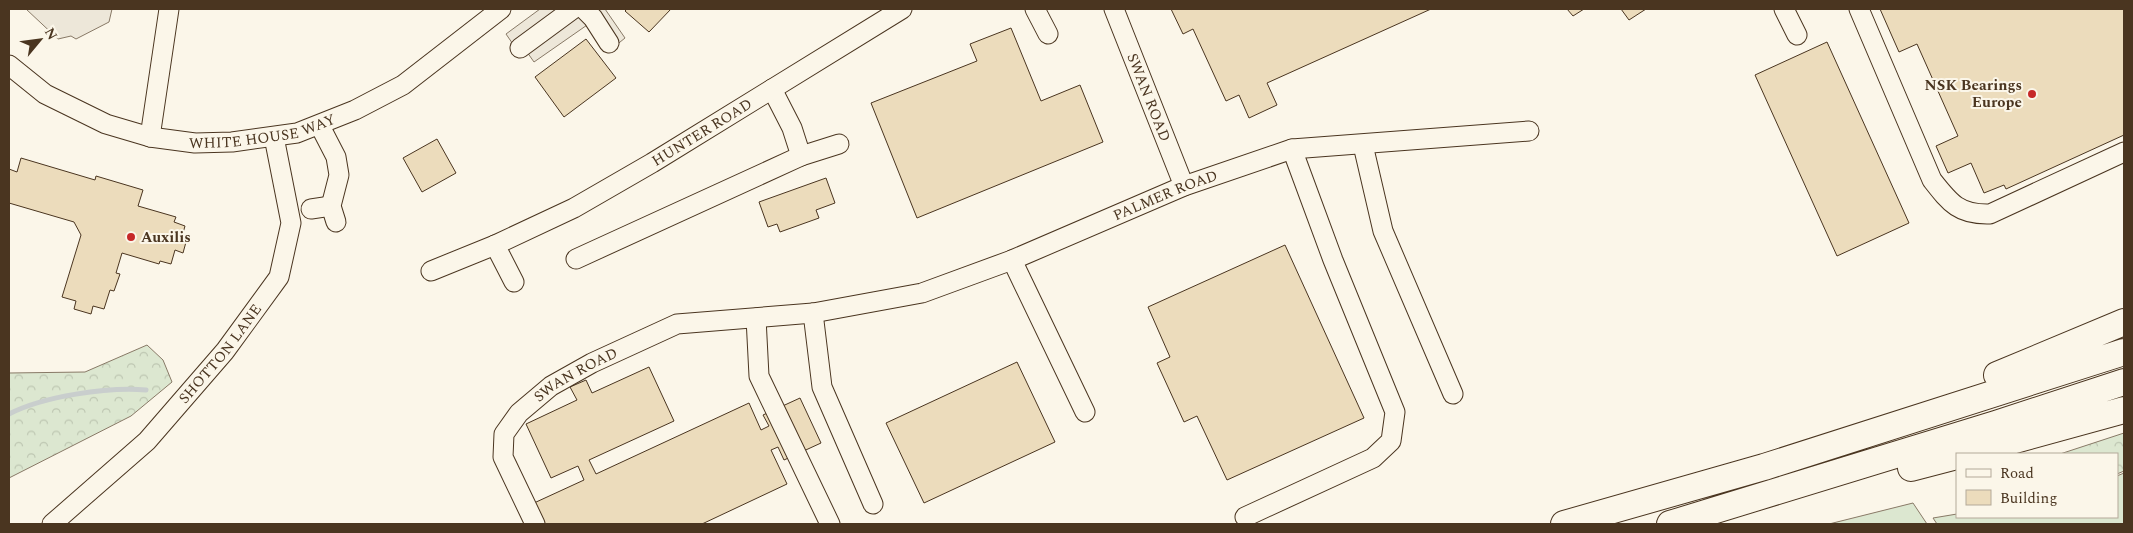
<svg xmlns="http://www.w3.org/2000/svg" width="2133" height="533" font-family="Spectral,serif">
<defs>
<pattern id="forest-crowns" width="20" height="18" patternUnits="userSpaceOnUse" patternTransform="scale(1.25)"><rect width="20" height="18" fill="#dce7d0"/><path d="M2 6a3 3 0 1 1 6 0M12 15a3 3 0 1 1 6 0" fill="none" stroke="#bec7b2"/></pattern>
</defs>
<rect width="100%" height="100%" fill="#fbf6e9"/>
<path fill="#dce7d0" stroke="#887966" d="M2124,473v51h-187l-4,-6 24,-4v3h160v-41z
M1913,503l14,21h-98z"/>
<path fill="url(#forest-crowns)" stroke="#887966" d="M147,345l16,15 9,22 -41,34 -122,62v-105l76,-1z
M2124,433v38l-7,3v-20h-57z"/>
<path fill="#ede7d9" stroke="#887966" d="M26,9h86l-3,13 -33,17 -5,-3 -13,3z
M540,9h65l20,29 -16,13 -19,-28 -56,39 -7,-10 -6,4 -15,-22z"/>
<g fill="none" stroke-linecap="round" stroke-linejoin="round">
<path stroke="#c9cecd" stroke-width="5" d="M9,414c35,-18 98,-27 137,-24"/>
</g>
<path fill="#ecdcbc" stroke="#4a3520" d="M627,9h44l-22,23 -24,-21z
M1171,9h260l-164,74 10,22 -28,13 -10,-23 -13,6 -33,-72 -10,5z
M1567,9h17l-11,7z
M1621,9h25l-17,11z
M1880,9h244v126l-118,54 -2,-4 -20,8 -13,-30 -23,10 -12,-27 22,-10 -41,-92 -18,8z
M1011,28l30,73 39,-16 23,57 -186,76 -46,-115 106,-42 -7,-17z
M586,39l30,39 -52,39 -29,-40z
M1827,42l82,181 -72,33 -82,-181z
M437,139l19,34 -34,19 -19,-34z
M21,158l74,22 1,-4 47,14 -5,16 38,11 -2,5 11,4 -4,14 5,2 -3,11 -8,-3 -4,14 -11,-3 -1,3 -37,-11 -6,20 4,1 -6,17 -4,-1 -6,19 -11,-3 -2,8 -17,-5 2,-8 -14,-4 19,-62 -7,-13 -65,-19v-34l8,3z
M826,178l9,25 -19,7 3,8 -39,14 -3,-8 -9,3 -9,-25z
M1285,245l79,173 -137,62 -30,-64 -13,6 -27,-59 13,-6 -22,-50z
M1017,362l38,80 -131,61 -38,-80z
M649,367l25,54 -85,39 7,14 153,-71 12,27 8,-4 -6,-11 37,-17 21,45 -37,17 -6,-13 -7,3 16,34 -85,40h-158l-10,-21 50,-23 -6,-14 -27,12 -25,-54 51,-24 -7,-13 16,-7 6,13z"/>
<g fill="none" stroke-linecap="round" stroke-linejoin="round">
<defs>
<g id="minor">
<path d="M584,9l9,9 16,25"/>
<path d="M1035,9l13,25"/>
<path id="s1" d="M1114,9l70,177"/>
<path d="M1784,9l13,26"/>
<path d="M1859,9l73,171c18,23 27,35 58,34l134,-62"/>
<path d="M520,48l53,-39"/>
<path id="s2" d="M9,65l36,29 61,30 44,13 45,6 37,-1 65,-9 58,-23 48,-25 98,-76"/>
<path d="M320,126l16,31 3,18 -8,31 5,16"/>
<path d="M150,137l19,-128"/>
<path d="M1363,145l20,86 70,163"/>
<path d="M801,156l38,-12"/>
<path d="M311,209l20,-3"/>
<path d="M495,245l19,37"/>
<path d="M576,259l225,-103 -9,-28 -20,-39"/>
<path d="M1012,260l73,152"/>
<path id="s3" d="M431,271l64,-26 79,-37 78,-45 250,-154"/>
<path d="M813,313l9,74 51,117"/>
<path d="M756,318l3,58 71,148"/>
<path d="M1245,517l128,-59 18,-17 4,-29 -62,-152 -41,-111"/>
<path id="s4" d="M52,524l95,-83 78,-90 54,-74 12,-54 -17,-86"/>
<path id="s5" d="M535,524l-32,-67 1,-23 15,-21 32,-27 41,-23 85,-39 136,-11 109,-20 90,-33 172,-74 108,-37 237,-18"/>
</g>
<path id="highway" d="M1997,375l127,-53
M1964,454l160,-44
M1911,468l46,-12
M1564,524l200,-57 360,-115
M1670,524l326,-100 128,-42"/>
</defs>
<use href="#minor" stroke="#4a3520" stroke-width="21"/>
<use href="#highway" stroke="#4a3520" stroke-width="28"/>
<use href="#minor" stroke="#fbf6e9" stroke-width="19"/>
<use href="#highway" stroke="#fbf6e9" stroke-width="26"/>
</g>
<g fill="#c62828" stroke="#fbf6e9" stroke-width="2">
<circle cx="2032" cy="94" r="5"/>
<circle cx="131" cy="237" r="5"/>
</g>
<g text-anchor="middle" stroke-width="4" stroke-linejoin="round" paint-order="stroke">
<g font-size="15" font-weight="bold" fill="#4a3520" stroke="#fbf6e9" text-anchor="end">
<text x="2022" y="90">NSK Bearings<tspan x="2022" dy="17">Europe</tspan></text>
<text x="141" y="242" text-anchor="start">Auxilis</text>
</g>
<g font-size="15" fill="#4a3520" stroke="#fbf6e9">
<text dy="5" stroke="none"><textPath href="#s1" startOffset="95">SWAN ROAD</textPath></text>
<text dy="5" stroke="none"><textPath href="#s2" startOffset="274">WHITE HOUSE WAY</textPath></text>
<text dy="5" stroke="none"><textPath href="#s3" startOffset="305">HUNTER ROAD</textPath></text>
<text dy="5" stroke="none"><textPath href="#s5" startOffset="815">PALMER ROAD</textPath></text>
<text dy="5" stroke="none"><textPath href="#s4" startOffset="240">SHOTTON LANE</textPath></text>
<text dy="5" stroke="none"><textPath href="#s5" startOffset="192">SWAN ROAD</textPath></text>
</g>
</g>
<rect width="2133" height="533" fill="none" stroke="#4a3520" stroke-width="20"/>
<rect x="1956" y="453" width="162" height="65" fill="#fbf6e9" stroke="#b4a999"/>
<rect x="1966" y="469" width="25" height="8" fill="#fbf6e9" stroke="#b4a999"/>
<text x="2000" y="478" font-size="15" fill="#4a3520">Road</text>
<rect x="1966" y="490" width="25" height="15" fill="#ecdcbc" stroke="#b4a999"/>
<text x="2000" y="503" font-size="15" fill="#4a3520">Building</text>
<g transform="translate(40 40) rotate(61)" stroke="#fbf6e9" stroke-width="4" paint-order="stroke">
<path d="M0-4L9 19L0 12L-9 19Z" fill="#4a3520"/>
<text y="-8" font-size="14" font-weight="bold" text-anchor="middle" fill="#4a3520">N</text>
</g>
</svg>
